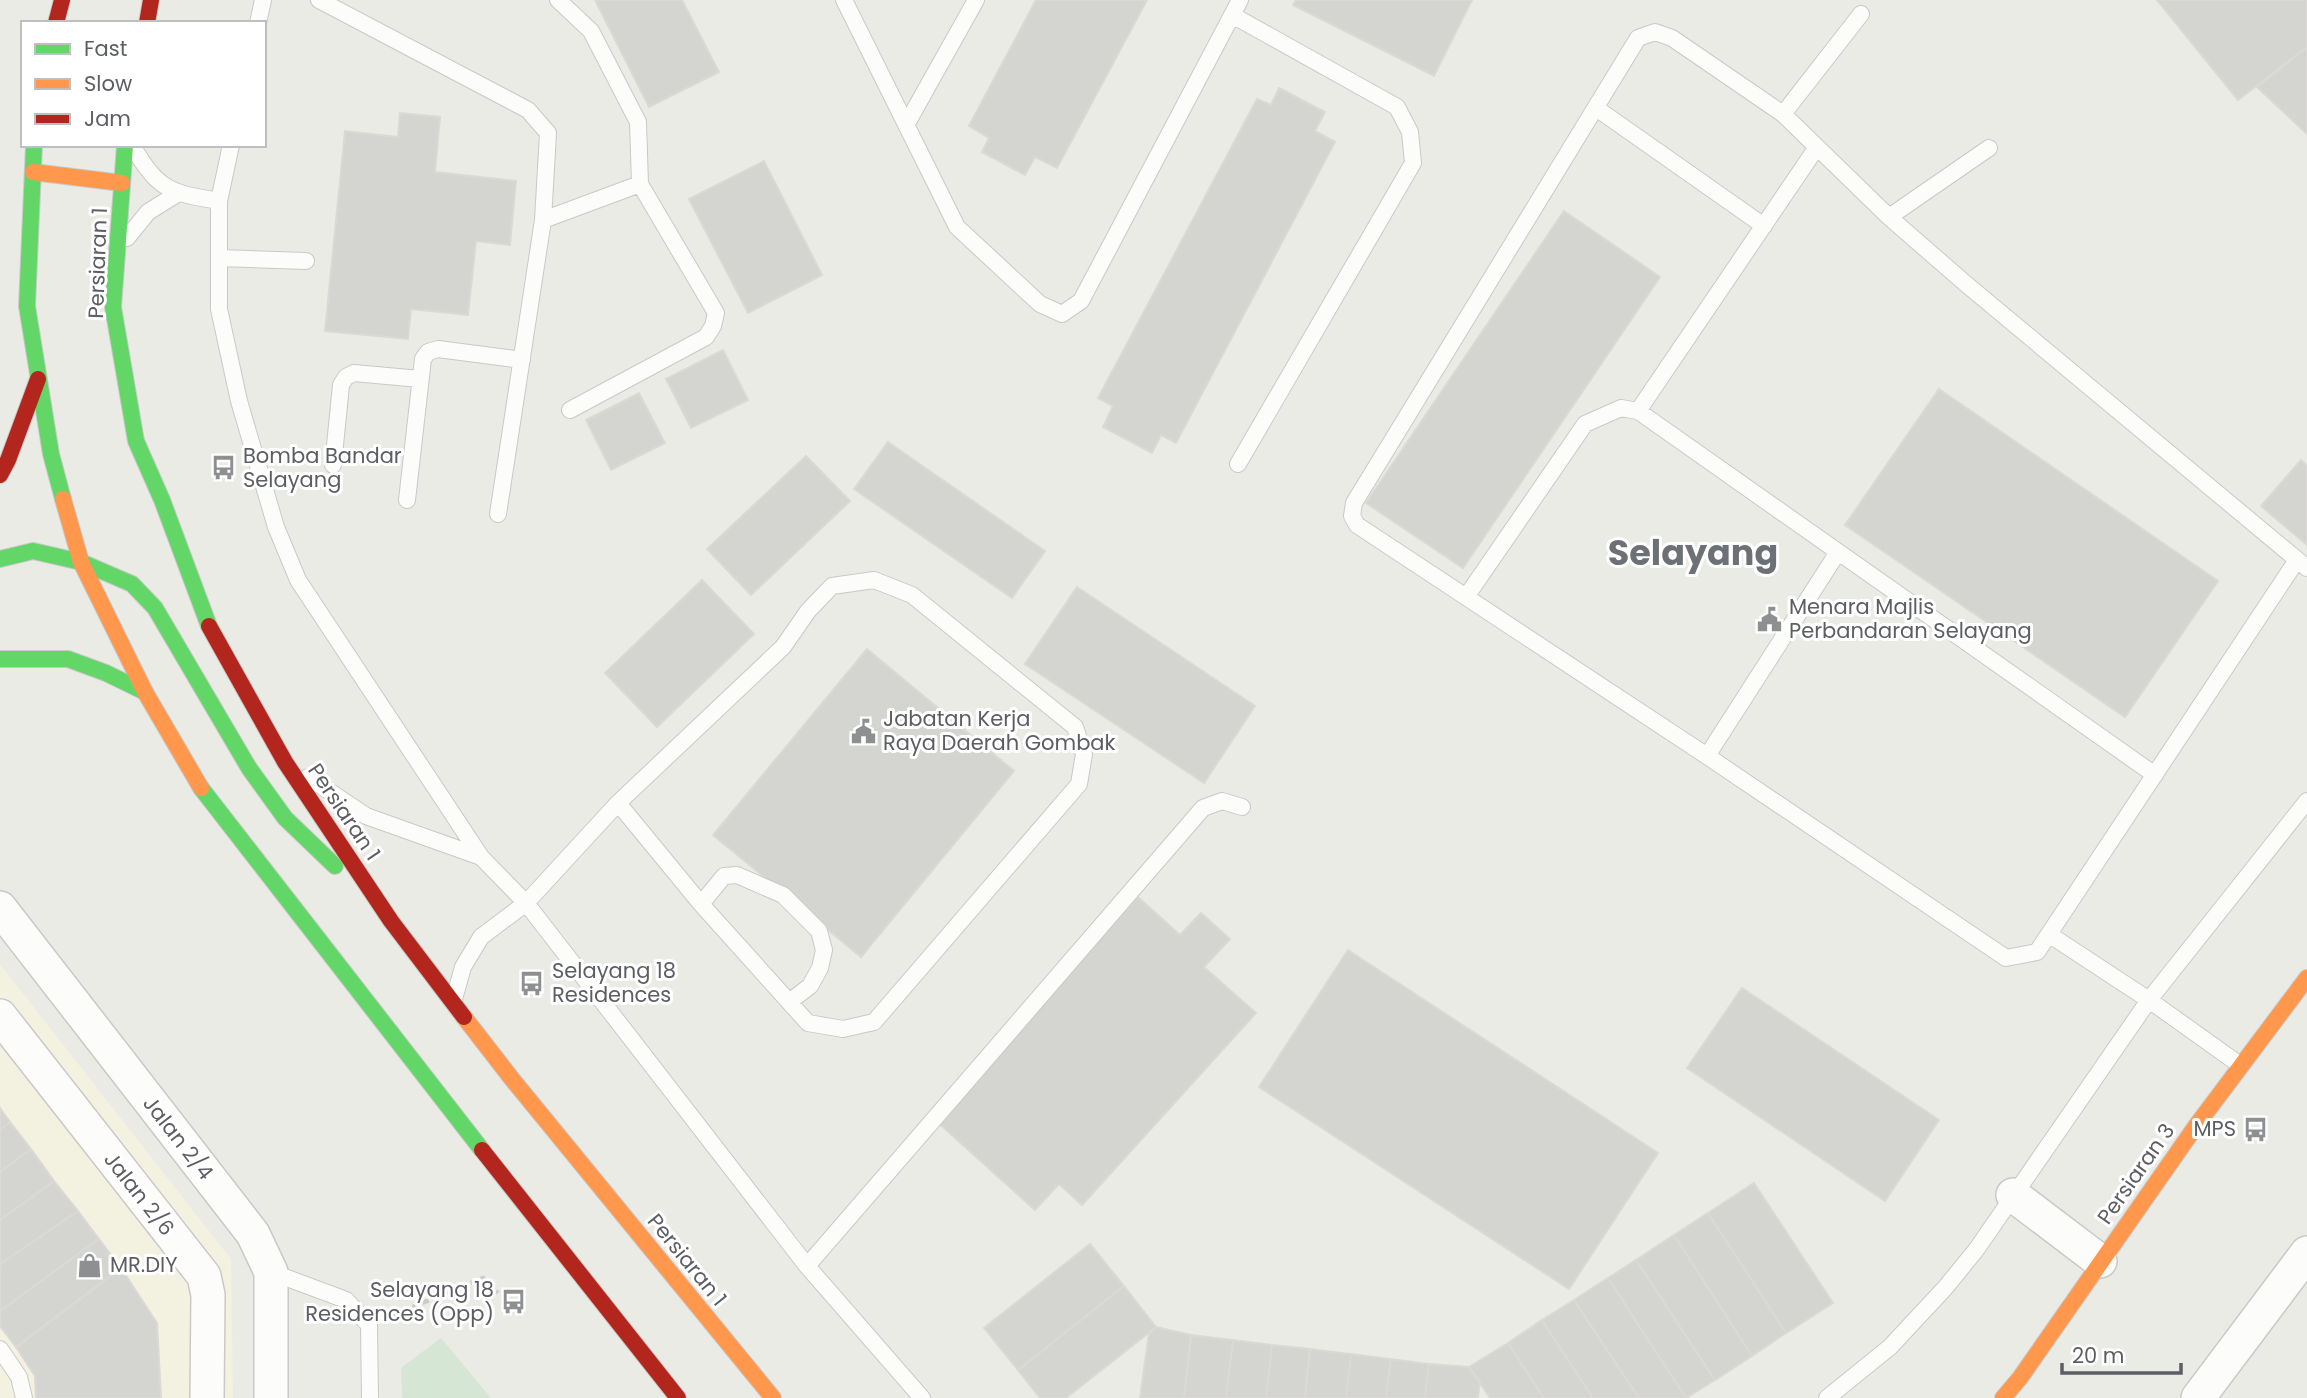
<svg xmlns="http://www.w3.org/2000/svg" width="2307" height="1398" font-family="Poppins,sans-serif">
<rect width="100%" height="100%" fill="#ebebe6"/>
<path fill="#f3f1e0" d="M0,964l231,295 2,139h-233z"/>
<path fill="#d5e6d5" d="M441,1338l50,60h-89l-1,-30z"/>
<path fill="#d4d4d1" stroke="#dad9d6" stroke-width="2" d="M595,0h87l37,72 -70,35z
M1036,0h111l-90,168 -22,-11 -10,18 -43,-23 7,-14 -20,-12z
M1296,0h176l-38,76 -141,-71z
M2157,0h150v47l-69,53z
M2307,47v87l-50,-47z
M1279,88l46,24 -10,19 20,11 -159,301 -15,-8 -9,18 -49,-26 10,-21 -15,-8 159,-299 14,6z
M400,113l40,4 -5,55 81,9 -6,64 -34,-4 -8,74 -57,-6 -3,30 -83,-8 20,-200 53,6z
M764,161l58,114 -74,38 -59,-114z
M1564,211l96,66 -197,291 -97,-65z
M723,350l25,50 -57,28 -25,-49z
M1939,389l279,192 -93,136 -280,-192z
M639,393l26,50 -54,27 -25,-50z
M888,442l157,109 -33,47 -158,-109z
M806,456l44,45 -99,94 -44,-46z
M2301,460l6,6v79l-46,-39z
M702,580l52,54 -97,93 -52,-54z
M1077,587l178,119 -51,77 -179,-119z
M867,649l147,122 -153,186 -148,-122z
M1138,897l42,38 21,-22 29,26 -26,28 52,46 -174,192 -23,-21 -24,26 -100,-90z
M1348,950l310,203 -89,136 -310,-202z
M1742,988l197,132 -54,81 -198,-133z
M0,1108l10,14 -10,8z
M10,1122l21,27 -31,23v-42z
M31,1149l23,32 -54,39v-48z
M54,1181l24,30 -78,53v-44z
M1754,1183l79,120 -47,30 -78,-120z
M78,1211l21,28 -99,72v-47z
M1708,1213l78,120 -34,23 -78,-121z
M1674,1235l78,121 -37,24 -79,-120z
M99,1239l22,29 -105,79 -16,-21v-15z
M1090,1244l34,42 -106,84 -34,-42z
M1636,1260l79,120 -29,18 -78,-120z
M121,1268l36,55 4,75h-125l-1,-22 -19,-29z
M1608,1278l78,120h-47l-65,-98z
M1124,1286l32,41 -90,71h-26l-22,-28z
M1574,1300l65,98h-46l-51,-78z
M1542,1320l51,78h-49l-36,-55z
M1156,1327l35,8 -7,63h-44l9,-65z
M1191,1335l42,5 -7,58h-42z
M1233,1340l39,5 -6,53h-40z
M1508,1343l36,55h-54l-21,-31z
M1272,1345l38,4 -5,49h-39z
M1310,1349l41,5 -5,44h-41z
M1351,1354l40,5 -5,39h-40z
M1391,1359l38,5 -4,34h-39z
M1429,1364l40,3 11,15 -2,16h-53z"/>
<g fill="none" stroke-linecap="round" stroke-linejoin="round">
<defs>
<path id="lane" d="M319,0l209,110 20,23 -5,87 -45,294
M558,0l33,31 47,91 2,62
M844,0l113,227 83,77 22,10 19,-13 159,-301
M1232,15l165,92 13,25 3,31 -175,301
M258,23l5,-23
M1596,108l168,118
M1783,114l78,-100
M906,125l70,-125
M231,145l-12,56v108l20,92 37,126 22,53 183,277 45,46 281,363 115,132
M133,147c26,44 38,46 86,54
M1889,217l100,-69
M543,220l97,-36 76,129 -3,13 -7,11 -136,73
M127,238l21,-26 29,-18
M220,258l86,3
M1638,411l179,-264
M333,465l8,-80 5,-8 8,-4 66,6
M407,500l16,-141 5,-7 10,-3 84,11
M2297,560l-260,392 -31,6 -299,-202 -350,-231 -5,-9 2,-13 284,-465 17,-6 17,6 111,76 106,103 77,67 341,284
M1466,597l119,-173 36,-16 17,3 517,364
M1707,756l131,-204
M308,777l58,39 115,41
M701,904l23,-28 13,-1 46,20 36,36 5,19 -4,18 -10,18 -21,16
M2050,935l99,65 91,65
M454,999l9,-32 18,-30 45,-34 92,-100 165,-156 25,-36 24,-25 42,-6 38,15 163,132 9,27 -5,30 -205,238 -31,7 -35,-6 -107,-119 -83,-101
M807,1266l396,-458 19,-7 20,6
M271,1272l75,28 23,25 1,73
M0,1349l19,28 5,21
M1827,1398l63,-51 55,-59 31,-38 173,-250 158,-199"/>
<path id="street" d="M0,908l253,326 18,38v126
M0,1016l204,260 4,19 -1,103
M2013,1195l87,66
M2198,1398l109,-145"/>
<path id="fast" d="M34,145l-7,161 24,148 12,45
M125,145l-12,162 23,134 26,59 47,126
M0,559l33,-8 48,11 51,22 23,24 94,160 36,50 50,48
M0,659h68l38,14 39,19
M201,788l281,362"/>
<path id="slow" d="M33,172l89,11
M63,499l18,63 64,130 56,96
M464,1017l48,62 261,319
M2003,1398l17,-20 176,-252 111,-148"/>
<path id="jam" d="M56,23l6,-23
M147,23l4,-23
M0,475l8,-15 30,-81
M209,626l76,136 106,159 73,96
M482,1150l196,248"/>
</defs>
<use href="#lane" stroke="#c8c9c8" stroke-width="18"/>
<use href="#street" stroke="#c8c9c8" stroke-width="36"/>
<use href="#fast" stroke="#c9c9c9" stroke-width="18"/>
<use href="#slow" stroke="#c9c9c9" stroke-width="18"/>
<use href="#jam" stroke="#c9c9c9" stroke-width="18"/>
<path stroke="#cacdcc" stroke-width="4.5" stroke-dasharray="7 3.5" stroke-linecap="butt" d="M393,1315l90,-37 15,15"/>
<use href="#lane" stroke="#fcfcfb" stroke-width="16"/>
<use href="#street" stroke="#fcfcfb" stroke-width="33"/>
<use href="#fast" stroke="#63d668" stroke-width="16"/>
<use href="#slow" stroke="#ff974d" stroke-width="16"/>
<use href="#jam" stroke="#b3261e" stroke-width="16"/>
</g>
<defs>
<symbol id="bus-bare" viewBox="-9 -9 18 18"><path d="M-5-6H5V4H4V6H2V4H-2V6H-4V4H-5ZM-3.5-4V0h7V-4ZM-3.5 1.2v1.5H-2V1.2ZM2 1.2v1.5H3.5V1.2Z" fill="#8e8f91" stroke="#fff" stroke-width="2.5" paint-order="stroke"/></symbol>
<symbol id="civic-bare" viewBox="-9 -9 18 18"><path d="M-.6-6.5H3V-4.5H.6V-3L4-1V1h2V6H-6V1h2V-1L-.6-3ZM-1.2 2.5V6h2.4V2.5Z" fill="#8e8f91" stroke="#fff" stroke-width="2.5" paint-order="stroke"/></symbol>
<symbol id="shop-bare" viewBox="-9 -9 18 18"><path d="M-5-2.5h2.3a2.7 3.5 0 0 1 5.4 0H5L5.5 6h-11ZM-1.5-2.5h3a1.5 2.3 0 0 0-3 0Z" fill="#8e8f91" stroke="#fff" stroke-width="2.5" paint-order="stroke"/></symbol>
</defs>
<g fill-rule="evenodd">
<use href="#bus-bare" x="206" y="450" width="35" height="35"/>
<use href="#civic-bare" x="1752" y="602" width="35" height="35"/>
<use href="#civic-bare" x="846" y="714" width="35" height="35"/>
<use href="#bus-bare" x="514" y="966" width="35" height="35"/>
<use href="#bus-bare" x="2238" y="1112" width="35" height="35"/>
<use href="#shop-bare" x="72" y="1248" width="35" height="35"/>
<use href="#bus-bare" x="496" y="1284" width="35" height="35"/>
</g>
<g text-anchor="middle" stroke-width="6" stroke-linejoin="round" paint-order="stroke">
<g font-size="21" fill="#5c5e63" stroke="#fff">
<text transform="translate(98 263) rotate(-88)" y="7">Persiaran 1</text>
<text transform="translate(344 812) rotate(56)" y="7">Persiaran 1</text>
<text transform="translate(178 1138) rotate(52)" y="7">Jalan 2/4</text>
<text transform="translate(2136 1174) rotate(-55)" y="7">Persiaran 3</text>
<text transform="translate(139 1194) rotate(52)" y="7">Jalan 2/6</text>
<text transform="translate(687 1260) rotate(51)" y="7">Persiaran 1</text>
</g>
<g font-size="21" fill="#5c5e63" stroke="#fff" text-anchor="start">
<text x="243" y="463">Bomba Bandar<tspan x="243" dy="24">Selayang</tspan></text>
<text x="1789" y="614">Menara Majlis<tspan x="1789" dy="24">Perbandaran Selayang</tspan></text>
<text x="883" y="726">Jabatan Kerja<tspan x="883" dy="24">Raya Daerah Gombak</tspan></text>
<text x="552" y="978">Selayang 18<tspan x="552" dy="24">Residences</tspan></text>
<text x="2236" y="1136" text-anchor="end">MPS</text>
<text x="110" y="1272">MR.DIY</text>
<text x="494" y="1297" text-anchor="end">Selayang 18<tspan x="494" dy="24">Residences (Opp)</tspan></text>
</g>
<g font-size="35" font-weight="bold" fill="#6d7074" stroke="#fff">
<text x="1693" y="565">Selayang</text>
</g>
</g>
<rect x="21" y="21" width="245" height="126" fill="#ffffff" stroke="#bebfc1" stroke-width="2"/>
<rect x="35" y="44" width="35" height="10" fill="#63d668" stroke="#bebfc1" stroke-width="2"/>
<text x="84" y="56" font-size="21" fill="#5c5e63">Fast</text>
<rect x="35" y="79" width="35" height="10" fill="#ff974d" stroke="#bebfc1" stroke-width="2"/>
<text x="84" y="91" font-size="21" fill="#5c5e63">Slow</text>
<rect x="35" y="114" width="35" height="10" fill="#b3261e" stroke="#bebfc1" stroke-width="2"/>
<text x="84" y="126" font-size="21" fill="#5c5e63">Jam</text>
<path d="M2062 1363v10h119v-10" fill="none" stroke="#5c5e63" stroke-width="3.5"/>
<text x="2072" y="1363" font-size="21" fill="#5c5e63" stroke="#ffffff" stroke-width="5" paint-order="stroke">20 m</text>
</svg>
